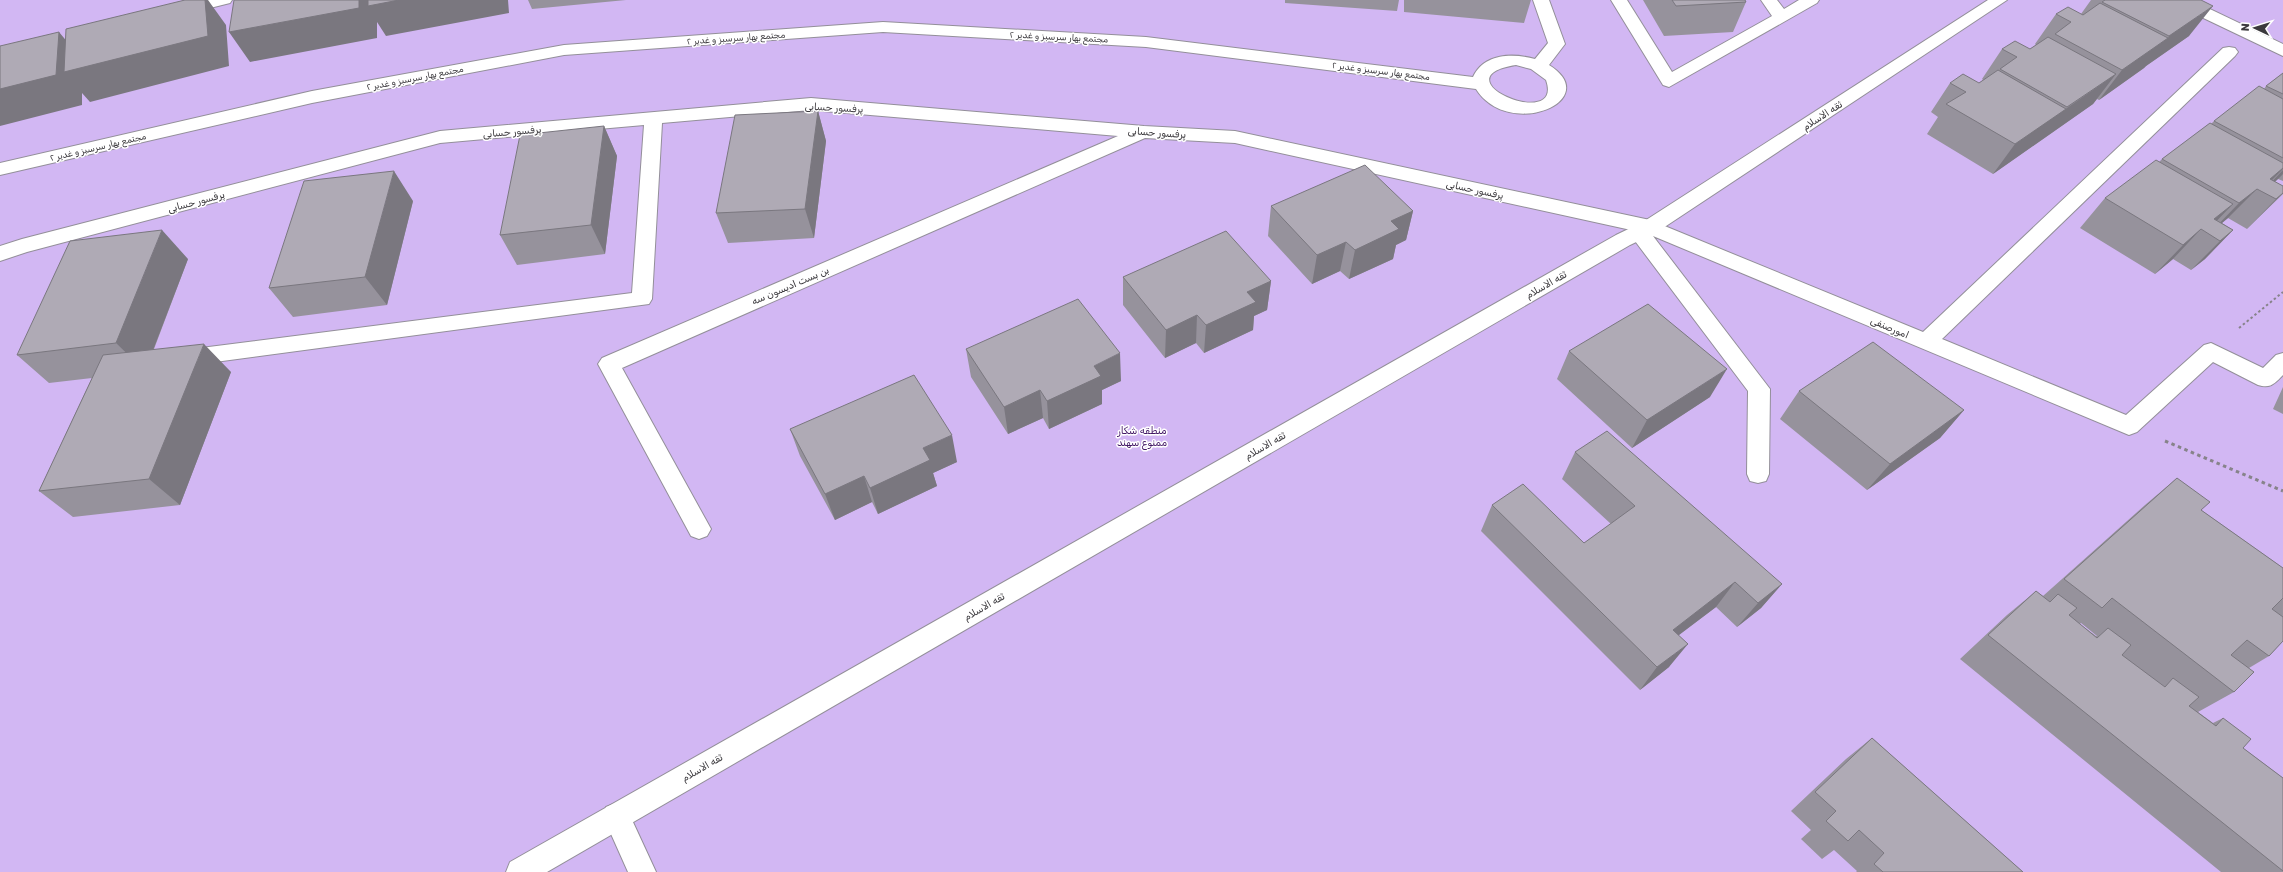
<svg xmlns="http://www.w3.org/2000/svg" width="2283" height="872" font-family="Rubik,'Noto Naskh Arabic',sans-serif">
<rect width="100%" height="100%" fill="#e3dee9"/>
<path fill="#d2b7f3" d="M0,0h2283v872h-2283z"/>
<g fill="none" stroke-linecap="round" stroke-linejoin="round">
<defs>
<path id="street" d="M203,0h29l-2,3 -48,12 -6,-1 -2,-4 2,-4z
M1533,0h16l16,44 -16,21c56,35 -40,76 -73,24l-330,-42 -263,-15 -319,23 -252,48 -312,72v-12l312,-72 252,-46 319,-23 263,15 327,40c11,-24 40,-24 62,-18l13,-16zM1516,65l15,4 15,11c19,53 -111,-2 -30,-15z
M1611,0h16l45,72 100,-56 -11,-16h16l7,9 15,-9h20l-2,3 -148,84 -6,-2z
M2170,0h21l92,44v12l-111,-53z
M2229,47l6,1 3,4 -3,4 -293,283 184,76 78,-70 7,-2 52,25 13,-13 7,-2v22c-8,8 -12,14 -25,10l-45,-23 -76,70 -8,3 -476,-199 117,153 -1,85 -3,7 -8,2 -8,-2 -3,-7 1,-83 -116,-154 -3,-5 2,-2 -396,-87 -90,-5 -523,230 89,161 -4,7 -8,3 -8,-3 -93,-172 4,-6 516,-222 -307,-26 -149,13 -10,176 -3,5 -464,62 -7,-2 -3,-6 3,-6 7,-2 447,-57 12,-168 -204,18 -413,109 -27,9v-15l22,-7 418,-108 371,-33 333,28 91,5 415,89 273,112 300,-284z
M616,803l10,4 30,65h-28l-25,-56 3,-9z"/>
<path id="secondary" d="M1988,0h19l-350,232 -27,13 -1083,627h-41l4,-10 1106,-627 27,-13z"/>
</defs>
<use href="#street" stroke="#938f99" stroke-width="2"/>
<use href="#secondary" stroke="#938f99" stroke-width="2"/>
<path stroke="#87838a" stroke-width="2" stroke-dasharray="2.5 2.5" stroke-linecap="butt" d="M2239,328l44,-36"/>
<path stroke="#87838a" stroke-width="3" stroke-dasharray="3.5 3.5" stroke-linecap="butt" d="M2165,441l118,50"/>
<use href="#street" fill="#fff" fill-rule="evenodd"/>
<use href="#secondary" fill="#fff" fill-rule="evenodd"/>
</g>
<path fill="#96929c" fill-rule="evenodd" d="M528,0h98l-94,9z
M1285,0h114l-2,11 -112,-8z
M1404,0h127l-7,23 -120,-11z
M1643,0h102l1,2 -13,30 -69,4z
M2091,0h110l-12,36 -43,30 -2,2 -45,32 -2,-1 -4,5 -100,70 -66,-40 11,-17 -7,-5 19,-29h29l4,-3 -1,-1 20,-30h28l6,-4 -1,-1 21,-30h25z
M2283,73v108l-5,-2 -3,3 8,4v8l-25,24 -11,11 -19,-11 -6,5 11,7 -28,29 -14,11 -18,-11 -18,15 -75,-46 25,-30 54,-36 3,-3 49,-35 3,-3 50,-32 2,-3z
M818,111l8,30 -12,97 -86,5 -12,-30z
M604,126l13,30 -12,98 -88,11 -17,-30z
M413,201l-26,104 -94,12 -24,-29z
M1271,206l142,5 -7,29 -10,5 -3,14 -44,20 -9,-8 -28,13 -44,-48z
M188,259l-34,90 77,23 -51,133 -107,12 -34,-26 53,-113 -43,5 -32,-28z
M1123,277l148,4 -4,29 -13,6 -1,14 -49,23 -8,-10 -31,15 -42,-53z
M966,349l155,32 -19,9v14l-53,25 -6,-11 -35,16 -37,-57z
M1569,351l141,46 -78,51 -75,-69z
M2283,387v27l-10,-5z
M1799,391l165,19 -24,28 -73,52 -87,-71z
M790,429l167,33 -24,11 4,13 -59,28 -6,-12 -37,18 -35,-64z
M1575,452l207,132 -21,24 -24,19 -21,-20 -37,28 -10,32 -29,23 -159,-159 11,-26 92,38 27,-19 -49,-45z
M2177,478l24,32 82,58v73l-14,15 -20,12 -15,24 -36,20 15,11 10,-5 20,30 40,30v94h-62l-261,-213 47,-44 29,-24 7,5 102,-91zM2081,623l16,13h-1l-16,-12z
M1872,738l151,134h-167l1,-1 -23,-21 -12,9 -21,-20 10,-9 -20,-19 55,-52z"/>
<path fill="#7a777f" d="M205,0h3l18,25 3,41 -139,36 -8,-9v12l-82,21v-37l59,-57 25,30z
M359,0h149l1,13 -123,23 -9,-14v16l-127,24 -21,-30z
M2213,6l-24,30 -43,30 -2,2 -45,32 23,-30 46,-32 1,-2z
M2116,74l-23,30 -100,70 22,-30z
M818,111l8,30 -12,97 -9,-29z
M604,126l13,30 -12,98 -14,-29z
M2283,168v1l-22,22 9,-12z
M2283,170v4l-5,5 -16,13z
M394,171l19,30 -26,104 -22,-28z
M2257,189l-29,29 -17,14 28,-29z
M2283,193l-36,36 29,-30z
M2233,204l-27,28 8,-13z
M1413,211l-7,29 -10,5 -3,14 -44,20 6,-29 36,-29z
M2201,229l-28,30 -18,15 28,-29z
M162,230l26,29 -43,112 -29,-28z
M2233,230l-28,29 -14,11 29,-29z
M1346,242l-6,29 -28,13 5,-29z
M1271,281l-4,29 -13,6 -1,14 -49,23 2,-28 41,-33z
M1197,315l-1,28 -31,15 1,-28z
M204,344l27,28 -51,133 -31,-26z
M1120,353l1,28 -19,9v14l-53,25 -2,-28 47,-35z
M1727,369l-17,28 -78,51 15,-28z
M1040,390l3,28 -35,16 -4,-27z
M1964,410l-24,28 -73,52 23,-26z
M952,435l5,27 -24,11 4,13 -59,28 -8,-26 53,-40z
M864,476l8,26 -37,18 -10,-26z
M1735,582l-19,25 -61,46 18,-23z
M1782,584l-21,24 -24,19 21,-24z
M1688,644l-19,23 -29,23 17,-23z"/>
<path fill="#afaab5" stroke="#7a777f" d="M185,0h20l3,36 -144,36 2,-43z
M234,0h125v8l-130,24z
M368,0h31l-31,6z
M1672,0h73l1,2 -70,4z
M2105,0h96l12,6 -44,30 -67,-34z
M2100,3l68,35 -46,32 -67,-36 16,-12 -15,-8 12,-7 15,8z
M59,32l-3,43 -56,14v-43z
M2048,37l68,37 -49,33 -67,-38 17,-12 -15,-8 13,-8 15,8z
M1998,70l68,39 -51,35 -69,-40 20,-12 -16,-9 13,-9 16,9z
M2283,73v21l-17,-8z
M2259,86l24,13v59l-69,-37z
M818,111l-13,98 -89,4 19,-98z
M2210,123l73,40v5l-13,11 13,7v7l-7,6 -19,-10 -18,14 -77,-44z
M604,126l-13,99 -91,10 20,-100z
M2156,160l77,44 -19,15 19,11 -13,11 -19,-12 -18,16 -78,-47z
M1365,165l48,46 -22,10 8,8 -44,21 -9,-8 -29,13 -46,-49z
M394,171l-29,106 -96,11 35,-107z
M162,230l-46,113 -99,12 53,-114z
M1226,231l45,50 -24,11 9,10 -50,23 -9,-10 -31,15 -43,-53z
M1078,299l42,54 -26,13 7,10 -54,25 -7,-11 -36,17 -38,-58z
M1648,304l79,65 -80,51 -78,-69z
M1873,342l91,68 -74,54 -91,-73z
M204,344l-55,135 -110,12 64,-136z
M914,375l38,60 -29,13 7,12 -60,28 -6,-12 -39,18 -35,-65z
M1607,431l175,153 -24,19 -23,-21 -62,48 15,14 -31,23 -165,-162 31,-21 61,59 51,-37 -60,-54z
M2177,478l33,24 -9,8 82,58v30l-11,11 11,8v24l-14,15 -22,-16 -16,15 23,17 -20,20 -122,-94 -10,10 -38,-29z
M2036,591l14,11 8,-8 19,14 -8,7 28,23 11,-10 23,17 -9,10 43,32 8,-9 26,19 -10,9 27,20 7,-8 28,21 -8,9 40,30v93l-295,-236z
M1872,738l151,134h-140l-9,-8 10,-11 -25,-23 -11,11 -22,-20 10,-10 -21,-19z"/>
<g text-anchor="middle" stroke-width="3" stroke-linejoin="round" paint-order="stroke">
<g font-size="9" fill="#3b393d" stroke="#fff">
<text transform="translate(1059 37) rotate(3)" y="3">مجتمع بهار سرسبز و غدیر ۲</text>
<text transform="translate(736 38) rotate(-4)" y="3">مجتمع بهار سرسبز و غدیر ۲</text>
<text transform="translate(1381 71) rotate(7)" y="3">مجتمع بهار سرسبز و غدیر ۲</text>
<text transform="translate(415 78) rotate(-11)" y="3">مجتمع بهار سرسبز و غدیر ۲</text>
<text transform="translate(98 147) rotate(-13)" y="3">مجتمع بهار سرسبز و غدیر ۲</text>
</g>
<g font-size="10" fill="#3b393d" stroke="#fff">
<text transform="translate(834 107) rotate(3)" y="4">پرفسور حسابی</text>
<text transform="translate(1822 115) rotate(-33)" y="4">ثقه الاسلام</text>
<text transform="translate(512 131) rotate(-5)" y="4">پرفسور حسابی</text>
<text transform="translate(1157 132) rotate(4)" y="4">پرفسور حسابی</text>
<text transform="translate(1475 189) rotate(12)" y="4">پرفسور حسابی</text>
<text transform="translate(196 201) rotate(-15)" y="4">پرفسور حسابی</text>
<text transform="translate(1546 284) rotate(-30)" y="4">ثقه الاسلام</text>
<text transform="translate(790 285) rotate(-23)" y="4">بن بست ادیسون سه</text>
<text transform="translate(1890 327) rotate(23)" y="4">امورصنفی</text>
<text transform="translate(1265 445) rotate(-30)" y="4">ثقه الاسلام</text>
<text transform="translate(984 606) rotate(-30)" y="4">ثقه الاسلام</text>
<text transform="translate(702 767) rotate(-30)" y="4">ثقه الاسلام</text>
</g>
<g font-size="10" fill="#411664" stroke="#fff">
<text x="1142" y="434">منطقه شکار<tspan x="1142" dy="12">ممنوع سهند</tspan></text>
</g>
</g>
<g transform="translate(2255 28) rotate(274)" stroke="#ffffff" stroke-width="3" paint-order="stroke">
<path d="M0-3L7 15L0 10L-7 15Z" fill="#3b393d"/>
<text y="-6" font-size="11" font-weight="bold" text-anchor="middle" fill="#3b393d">N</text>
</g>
</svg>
